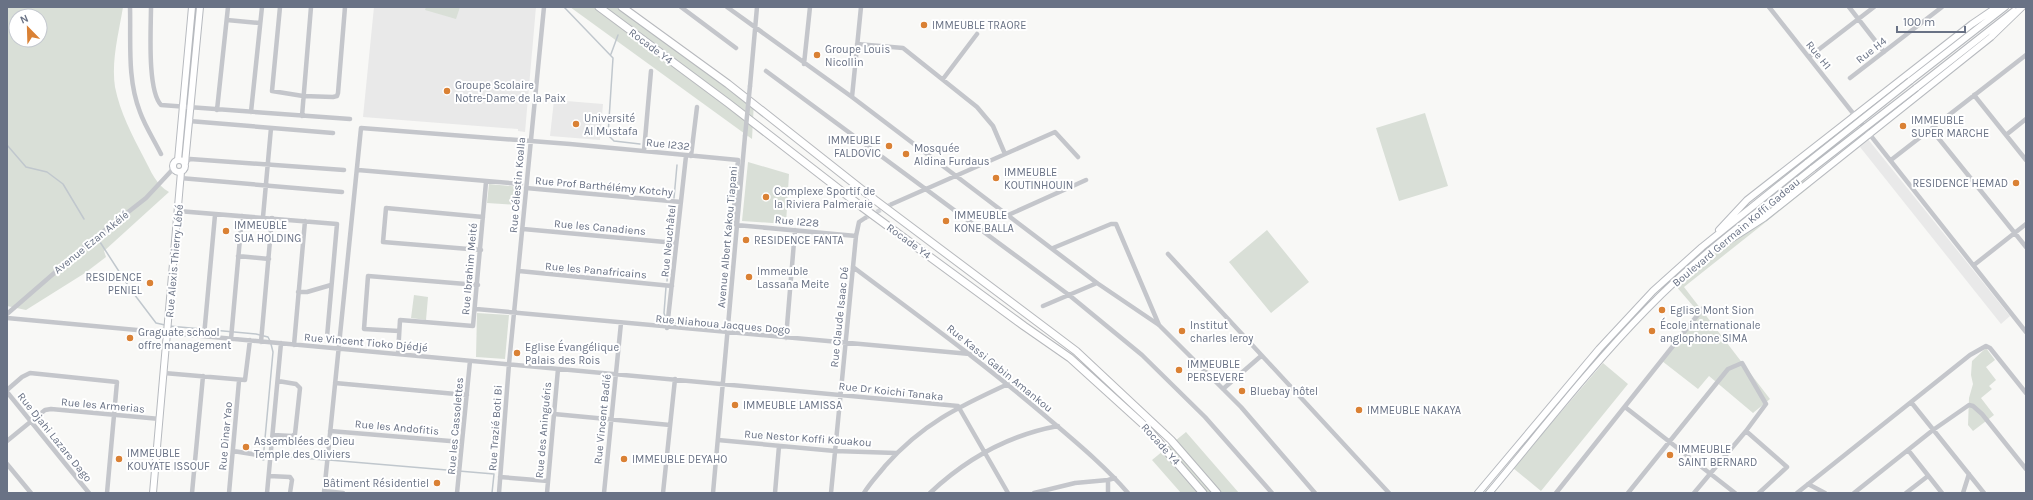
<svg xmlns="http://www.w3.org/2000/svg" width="2033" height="500" font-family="Karla,sans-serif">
<rect width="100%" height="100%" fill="#f8f8f6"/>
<path fill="#e9e9e9" d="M374,7h162l-11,125 -7,-1v-2l-155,-12z
M554,100l49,4 -3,36 -50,-4z
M1863,133l147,183 -9,8 -141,-177 -49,39 -6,-7z"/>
<path fill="#d9dfd7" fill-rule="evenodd" d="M7,7h116c-4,25 -12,54 -8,80 5,25 17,48 29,71 7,13 12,27 25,34l-65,59 2,6 -21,16 -59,37 -19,-4zM16,16h24v24h-24z
M426,7h34l-4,12 -31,-9z
M570,7h56l128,94 -2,38z
M1425,113l23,73 -49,15 -23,-73z
M748,162l41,12 -3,50 -44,-3z
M1805,179l6,7 -127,101 86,112 -17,14 -44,-37 -11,13 -36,-28 38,-47 -25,-29z
M489,184l31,3 -1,18 -32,-2z
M1267,230l42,52 -38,31 -42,-51z
M414,295l14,2 -2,23 -15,-2z
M477,313l32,2 -4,44 -29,-2z
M1986,348l9,12 -9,7 10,13 -7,6 3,3 -11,9 13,17 -21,16 -5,-6 1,-27 4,-14 -2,-9 1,-14z
M1603,363l25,21 -87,107 -28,-23z
M1186,432l53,61h-58l-29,-33z"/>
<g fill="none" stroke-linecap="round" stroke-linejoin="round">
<path stroke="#c0c7cd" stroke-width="1.5" d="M564,7l49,51 -5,77 6,6 26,3
M611,54l7,-19
M7,145l19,22 21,5 16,12 21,35
M674,198l3,-33
M671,239l3,-33
M100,242l31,48 25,33 9,2
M667,281l3,-36
M666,319l-2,-6 2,-26
M674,323l49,5
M169,326l87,8 12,3 2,4
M272,457l4,-1 49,4
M268,458l-5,2 10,-108 -2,-8
M329,460l165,14 -2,19"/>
<path stroke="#d4d6da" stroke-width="4.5" stroke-dasharray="4.5 2" stroke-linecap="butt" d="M865,218l27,-14"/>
<defs>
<path id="major" d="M1910,81l95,-74
M1916,88l98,-77
M173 166a6 6 0 1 1 12 0a6 6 0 1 1-12 0Z
M178,160l14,-153
M185,163l15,-156
M1719,230l28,-30 225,-176 25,-17
M1728,241l36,-23 227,-181 31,-30
M153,493l28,-321
M1478,493l121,-144 54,-58 49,-44 106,-85
M1489,493c52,-62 101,-126 158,-184 50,-52 110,-96 166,-141"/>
<path id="highway" d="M599,7l129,96 134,104 162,119 46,32 75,68 58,67
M622,7l106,77 147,116 201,151 95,89 46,53"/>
</defs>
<use href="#major" stroke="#b7babf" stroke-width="8"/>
<use href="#highway" stroke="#b7b9bd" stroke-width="9"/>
<path stroke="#c4c6cb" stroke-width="4.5" d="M130,7c1,35 -3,72 10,105 5,14 14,28 21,42
M151,7c0,21 -4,83 10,98l189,14
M280,7l-8,84 31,5 30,1 4,-1 1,-3 7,-86
M681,7l55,41
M727,7l125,90 245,186 62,42 82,82 74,86
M1769,7l257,325
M1849,7l35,45
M227,20l33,3
M857,44l46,4 74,59 16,19 12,28
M1809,57l65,-50
M804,64l6,-57
M766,71l303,224 73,60 63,62 67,76
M1850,78l92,-71
M943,79l34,-45
M750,86l7,-79
M1974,95l52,65
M852,97l9,-90
M217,110l11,-103
M251,112l11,-105
M302,116l9,-109
M189,121l144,12
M1931,129l95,118
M2006,135l20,-16
M644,151l7,-80
M691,156l6,-49
M1891,160l135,-105
M185,163l5,-4 154,11
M358,170l163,14
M180,178l162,14
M526,188l155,14
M892,204l163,-72 23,25
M178,211l159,13 -10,113
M1006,216l80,-36
M263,217l8,-89
M523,229l153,14
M1053,248l58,-24h5l43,101
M481,250l-98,-8 3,-34 97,9
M1168,254l221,239
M238,256l31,3
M1974,265l52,-41
M853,267c64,48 129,95 190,147 29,25 60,50 85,79
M519,271l153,15
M298,292h9l24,-7
M1043,306l54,-23
M476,309l494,45
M7,314l83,-72 56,-44 27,-29
M7,318l951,88 50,87
M667,328l19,-172
M399,331l-35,-2 4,-53 110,9
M204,336l11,-121
M786,338l9,-108
M231,339l11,-123
M261,342l11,-124
M294,345l11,-124
M398,354l2,-34 73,6 13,-144
M164,373l81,7 5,-40
M335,383l132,12
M1223,389l38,-33
M7,390l15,-13 8,-4 87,9 -10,111
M7,392l82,101
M1911,402l73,91
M1625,407l110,86
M554,414l116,11
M330,431l132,11
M273,435l19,1 3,-2 5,-46 -4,-4 -18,-3
M718,440l117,11 61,2
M7,441l38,-31 6,-1 109,10
M1908,450l34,43
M233,451l38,6
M7,464l24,29
M269,476l21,1 2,3 -2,13
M500,477l48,4
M1808,484l17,9
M324,491l19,2
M192,493l11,-117
M229,493l10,-112
M267,493l14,-150
M324,493l37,-365 209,16 168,16 -5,61 3,4 120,11
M457,493l13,-132
M499,493l10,-129 35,-357
M547,493l11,-124
M604,493l17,-170
M663,493l12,-114
M713,493l32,-357
M775,493l4,-47
M831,493l25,-257 3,-14 6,-4
M864,493c6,-10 14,-18 21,-27 37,-42 73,-59 123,-82
M930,493c36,-34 79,-58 128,-67
M1034,493l41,-10 33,-3 7,-2
M1108,493v-13
M1556,493l148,-186
M1628,493l100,-124 14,-6 24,41 -20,27
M1694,493l52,-62 41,36 -28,26
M1797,493l173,-138 16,-9 4,2 36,45
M1854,493l79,-63 36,-25 4,1 9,8 44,55
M1906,493l22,-17
M1963,493l6,-19"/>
<use href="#major" stroke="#fff" stroke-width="6"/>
<use href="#highway" stroke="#fff" stroke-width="7"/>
<defs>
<path id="major-bridge" d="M1808,162l102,-81
M1813,168l103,-80"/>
</defs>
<use href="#major-bridge" stroke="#b7babf" stroke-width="8" stroke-linecap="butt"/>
<path stroke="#c4c6cb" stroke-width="4.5" d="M745,136l5,-50"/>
<use href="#major-bridge" stroke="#fff" stroke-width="6"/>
</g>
<g fill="#da8134" stroke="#fff" stroke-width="1.5">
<circle cx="924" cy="25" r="4"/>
<circle cx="817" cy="55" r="4"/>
<circle cx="447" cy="91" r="4"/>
<circle cx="576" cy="124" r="4"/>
<circle cx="1903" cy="126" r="4"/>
<circle cx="889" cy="146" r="4"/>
<circle cx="906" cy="154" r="4"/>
<circle cx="996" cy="178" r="4"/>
<circle cx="2016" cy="183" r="4"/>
<circle cx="766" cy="197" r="4"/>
<circle cx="946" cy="221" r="4"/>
<circle cx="226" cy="231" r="4"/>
<circle cx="746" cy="240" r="4"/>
<circle cx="749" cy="277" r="4"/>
<circle cx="150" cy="283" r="4"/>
<circle cx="1662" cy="310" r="4"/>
<circle cx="1182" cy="331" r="4"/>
<circle cx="1652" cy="331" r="4"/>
<circle cx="130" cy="338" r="4"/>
<circle cx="517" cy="353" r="4"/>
<circle cx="1179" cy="370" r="4"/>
<circle cx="1242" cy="391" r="4"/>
<circle cx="735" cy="405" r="4"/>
<circle cx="1359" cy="410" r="4"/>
<circle cx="246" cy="447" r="4"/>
<circle cx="1670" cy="455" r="4"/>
<circle cx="119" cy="459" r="4"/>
<circle cx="624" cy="459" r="4"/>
<circle cx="437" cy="483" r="4"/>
</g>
<g text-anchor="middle" stroke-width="4" stroke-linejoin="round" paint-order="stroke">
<g font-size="11" fill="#697285" stroke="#fff" text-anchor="start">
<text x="932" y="29">IMMEUBLE TRAORE</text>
<text x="825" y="53">Groupe Louis<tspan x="825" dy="13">Nicollin</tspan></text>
<text x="455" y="89">Groupe Scolaire<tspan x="455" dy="13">Notre-Dame de la Paix</tspan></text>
<text x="584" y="122">Université<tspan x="584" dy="13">Al Mustafa</tspan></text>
<text x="1911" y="124">IMMEUBLE<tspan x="1911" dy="13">SUPER MARCHE</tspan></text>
<text x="881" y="144" text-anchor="end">IMMEUBLE<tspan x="881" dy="13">FALDOVIC</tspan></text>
<text x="914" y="152">Mosquée<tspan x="914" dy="13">Aldina Furdaus</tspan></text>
<text x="1004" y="176">IMMEUBLE<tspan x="1004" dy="13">KOUTINHOUIN</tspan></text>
<text x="2008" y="187" text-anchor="end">RESIDENCE HEMAD</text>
<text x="774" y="195">Complexe Sportif de<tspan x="774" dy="13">la Riviera Palmeraie</tspan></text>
<text x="954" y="219">IMMEUBLE<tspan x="954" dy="13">KONE BALLA</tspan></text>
<text x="234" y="229">IMMEUBLE<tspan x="234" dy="13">SUA HOLDING</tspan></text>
<text x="754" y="244">RESIDENCE FANTA</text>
<text x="757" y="275">Immeuble<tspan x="757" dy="13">Lassana Meite</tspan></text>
<text x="142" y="281" text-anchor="end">RESIDENCE<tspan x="142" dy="13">PENIEL</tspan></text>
<text x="1670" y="314">Eglise Mont Sion</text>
<text x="1190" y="329">Institut<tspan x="1190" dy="13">charles leroy</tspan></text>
<text x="1660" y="329">École internationale<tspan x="1660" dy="13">anglophone SIMA</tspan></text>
<text x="138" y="336">Graguate school<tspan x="138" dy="13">offre management</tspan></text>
<text x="525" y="351">Eglise Évangélique<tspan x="525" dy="13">Palais des Rois</tspan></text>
<text x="1187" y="368">IMMEUBLE<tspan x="1187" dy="13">PERSEVERE</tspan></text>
<text x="1250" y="395">Bluebay hôtel</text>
<text x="743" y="409">IMMEUBLE LAMISSA</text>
<text x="1367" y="414">IMMEUBLE NAKAYA</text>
<text x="254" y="445">Assemblées de Dieu<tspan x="254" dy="13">Temple des Oliviers</tspan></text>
<text x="1678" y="453">IMMEUBLE<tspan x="1678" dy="13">SAINT BERNARD</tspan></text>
<text x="127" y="457">IMMEUBLE<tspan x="127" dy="13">KOUYATE ISSOUF</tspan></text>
<text x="632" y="463">IMMEUBLE DEYAHO</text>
<text x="429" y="487" text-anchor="end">Bâtiment Résidentiel</text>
</g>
<g font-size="11" fill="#697285" stroke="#fff">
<text transform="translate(651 46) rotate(37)" y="4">Rocade Y4</text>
<text transform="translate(1871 50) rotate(-38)" y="4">Rue H4</text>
<text transform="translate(1819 55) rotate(51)" y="4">Rue H1</text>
<text transform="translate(668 144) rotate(6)" y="4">Rue I232</text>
<text transform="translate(517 185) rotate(-85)" y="4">Rue Célestin Koalla</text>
<text transform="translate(604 186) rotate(5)" y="4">Rue Prof Barthélémy Kotchy</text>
<text transform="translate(797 221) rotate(5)" y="4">Rue I228</text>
<text transform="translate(600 227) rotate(5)" y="4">Rue les Canadiens</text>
<text transform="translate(1736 232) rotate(-40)" y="4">Boulevard Germain Koffi Gadeau</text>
<text transform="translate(727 237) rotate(-85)" y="4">Avenue Albert Kakou Tiapani</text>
<text transform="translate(668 241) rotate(-84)" y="4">Rue Neuchâtel</text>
<text transform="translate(909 241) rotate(36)" y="4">Rocade Y4</text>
<text transform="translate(91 242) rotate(-39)" y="4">Avenue Ezan Akélé</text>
<text transform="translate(174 261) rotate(-85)" y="4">Rue Alexis Thierry Lébé</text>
<text transform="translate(469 269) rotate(-85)" y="4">Rue Ibrahim Meité</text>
<text transform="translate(596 270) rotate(5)" y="4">Rue les Panafricains</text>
<text transform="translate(839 317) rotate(-84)" y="4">Rue Claude Isaac Dé</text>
<text transform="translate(723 324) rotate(5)" y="4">Rue Niahoua Jacques Dogo</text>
<text transform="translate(366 342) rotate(5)" y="4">Rue Vincent Tioko Djédjé</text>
<text transform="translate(1000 368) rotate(39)" y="4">Rue Kassi Gabin Amankou</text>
<text transform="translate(891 391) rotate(6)" y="4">Rue Dr Koichi Tanaka</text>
<text transform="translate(103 405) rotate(5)" y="4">Rue les Armerias</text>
<text transform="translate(602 419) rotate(-84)" y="4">Rue Vincent Badié</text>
<text transform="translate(455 426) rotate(-85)" y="4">Rue les Cassolettes</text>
<text transform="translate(397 427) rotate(5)" y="4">Rue les Andofitis</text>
<text transform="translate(495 428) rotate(-86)" y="4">Rue Trazié Boti Bi</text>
<text transform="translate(543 430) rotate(-85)" y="4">Rue des Aninguéris</text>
<text transform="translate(225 436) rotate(-85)" y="4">Rue Dinar Yao</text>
<text transform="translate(55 437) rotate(51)" y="4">Rue Djahi Lazare Dago</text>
<text transform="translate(808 438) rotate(4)" y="4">Rue Nestor Koffi Kouakou</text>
<text transform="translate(1161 444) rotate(48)" y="4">Rocade Y4</text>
</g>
</g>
<rect width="2033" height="500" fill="none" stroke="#697285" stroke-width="16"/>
<g transform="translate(28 28) rotate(337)"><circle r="19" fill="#ffffff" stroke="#c3c7ce"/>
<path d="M0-3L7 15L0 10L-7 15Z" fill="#da8134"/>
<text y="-6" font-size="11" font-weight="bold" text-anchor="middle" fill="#697285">N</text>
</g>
<path d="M1897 26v6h68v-6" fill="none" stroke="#697285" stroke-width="2"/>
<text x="1903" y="26" font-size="12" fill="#697285" stroke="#ffffff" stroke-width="3" paint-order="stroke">100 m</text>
</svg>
